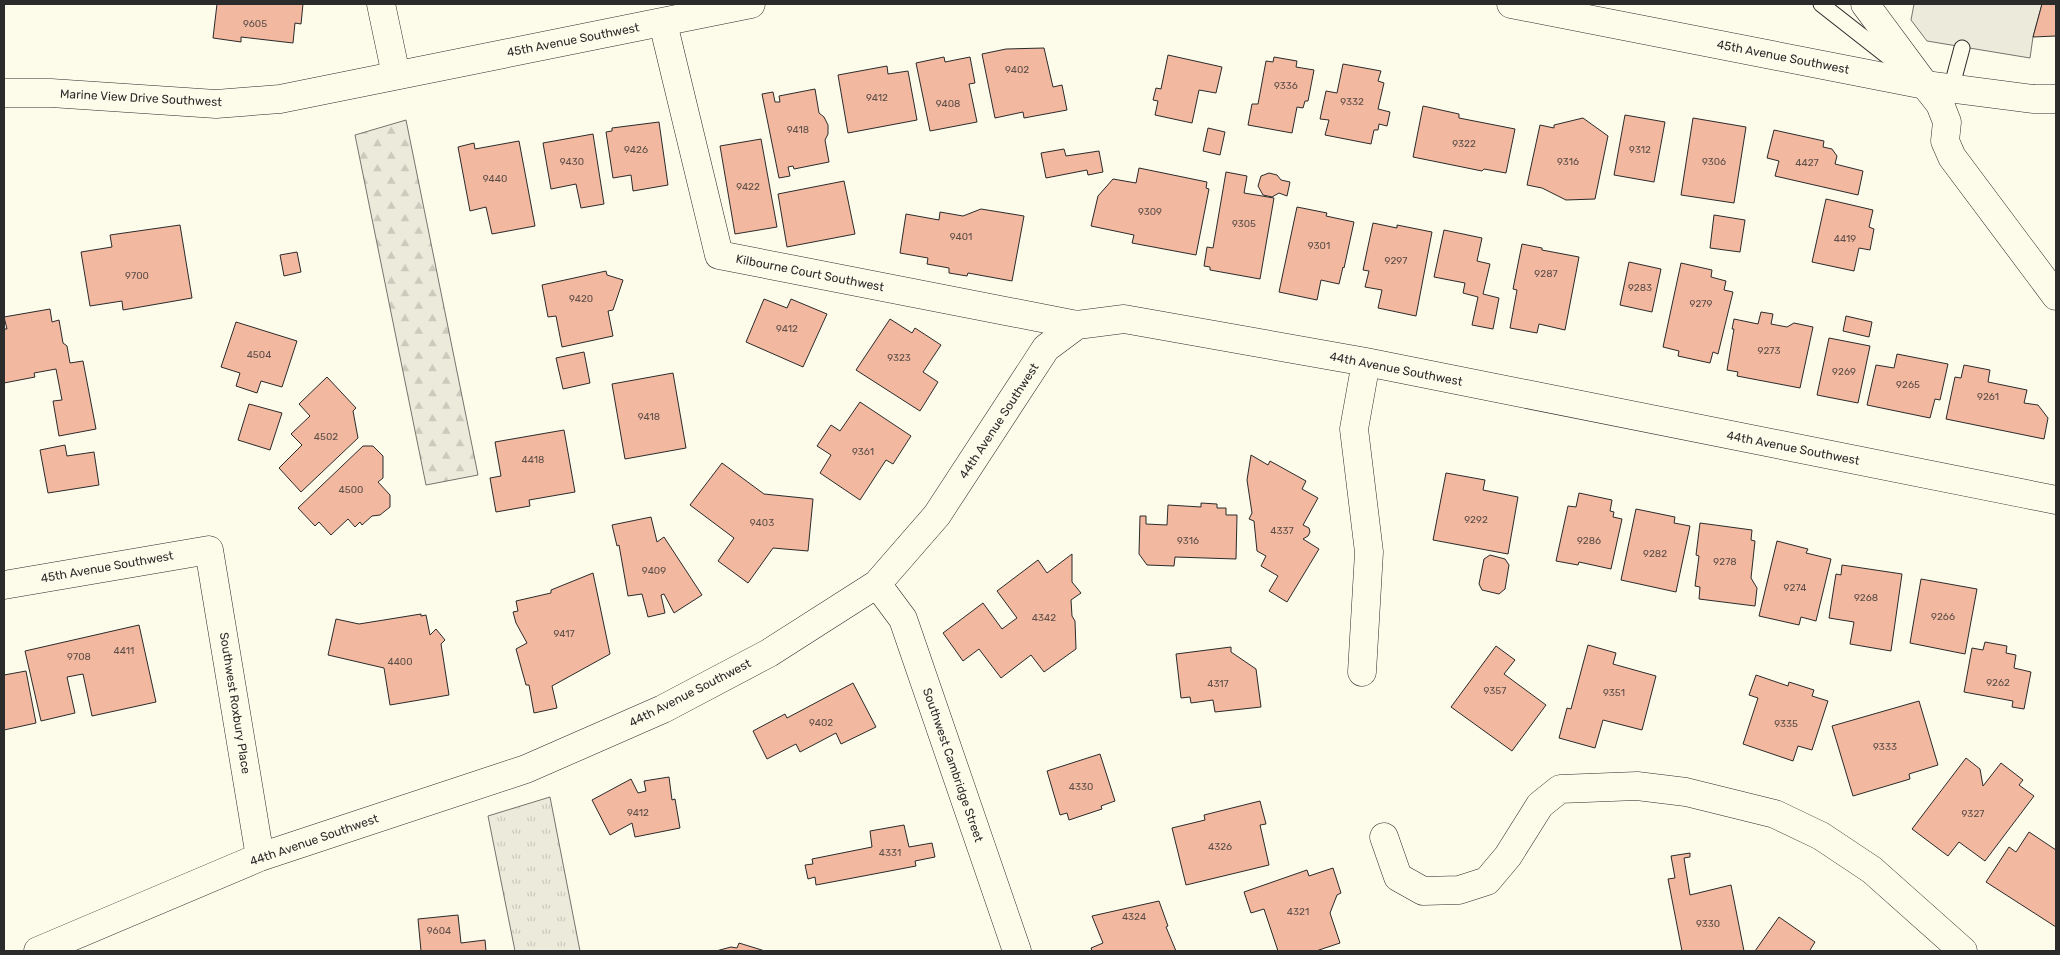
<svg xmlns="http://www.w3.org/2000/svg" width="2060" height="955" font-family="Rubik,sans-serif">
<defs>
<pattern id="grass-tufts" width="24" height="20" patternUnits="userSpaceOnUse" patternTransform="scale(1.25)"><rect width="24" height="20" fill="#ecebdb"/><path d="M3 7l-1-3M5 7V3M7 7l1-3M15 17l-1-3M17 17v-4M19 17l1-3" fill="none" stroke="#cbcabc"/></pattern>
<pattern id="forest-firs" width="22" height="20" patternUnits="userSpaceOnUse" patternTransform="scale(1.25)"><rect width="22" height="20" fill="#ecebdb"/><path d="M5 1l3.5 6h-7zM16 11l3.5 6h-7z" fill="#cbcabc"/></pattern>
</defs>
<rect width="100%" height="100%" fill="#fdfbea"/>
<path fill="url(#grass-tufts)" stroke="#74746e" d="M550,797l30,154h-65l-27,-135z"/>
<path fill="url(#forest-firs)" stroke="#74746e" d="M406,120l72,355 -52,10 -71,-350z"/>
<path fill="#eceadb" stroke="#74746e" d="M1914,4h128l-9,33 -3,21 -103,-17 -16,-21z"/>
<path fill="#f2b8a0" stroke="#2b2b2b" d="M217,4h86l-2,20 -6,-1 -2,20 -52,-6v5l-28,-4z
M2042,4h14v32l-23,1z
M1044,48l9,39 9,-2 5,25 -43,8 -1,-6 -28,6 -13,-64 24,-5z
M1168,55l54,12 -6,26 -17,-3 -7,33 -37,-8 3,-14 -5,-1 3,-12 5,1z
M944,57l1,5 25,-5 5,26 -6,1 8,38 -47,9 -14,-68z
M1274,57l23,4 -1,6 18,3 -6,31h-3l-2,7 -6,-1 -5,26 -44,-8 4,-21h6l8,-43 7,1z
M1343,64l38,7 -3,10 6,2 -6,26 12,3 -3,14 -8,-2 -1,6h-4l-3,14 -46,-9 4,-15 -9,-1 6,-28 11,2z
M887,66l1,8 20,-3 9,49 -69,13 -10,-58z
M815,89l4,24 5,4 4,8v9l-3,6 4,22 -35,7 -1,-3 -5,1 2,9 -11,2 -17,-84 11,-2 2,10h5l-1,-6z
M1423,106l36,8v4l56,11 -9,44 -22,-4 -2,2 -69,-14z
M1625,115l40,7 -11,60 -40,-7z
M1583,118l25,18 -13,63 -29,1 -24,-12 -15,-3 13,-60 14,3v-3z
M1693,118l53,9 -12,76 -53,-8z
M659,122l9,63 -35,6 -2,-16 -18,3 -7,-46 6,-1v-3z
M1208,128l17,4 -5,23 -17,-4z
M1774,130l50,11 -1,6 9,2 5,7 -2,8 28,7 -5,24 -83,-19 4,-15 -12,-3z
M593,134l11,70 -23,4 -5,-24 -25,5 -8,-46z
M761,139l16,88 -42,7 -15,-88z
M519,141l16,85 -43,8 -6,-27 -16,4 -12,-64 16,-4 1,6z
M1064,149l2,7 33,-5 4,21 -15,3 -1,-5 -41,8 -5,-25z
M1139,168l68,14 -1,6 3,1 -13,66 -64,-12 2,-8 -43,-9 7,-30 15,-17 23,4z
M1226,172l21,4 -3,17 30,5 -14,81 -50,-9v-3l-6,-1 3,-19 6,1z
M1269,173l8,2 4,5 9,2 -3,14 -8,-3 -7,4 -9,-2 -5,-9 3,-10z
M844,181l11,53 -68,13 -9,-53z
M1826,199l47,11 -4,17 5,2 -4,21 -11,-2 -5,23 -42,-9z
M1297,207l30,6 -1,3 28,6 -10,46 -1,-1 -4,17 -18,-4 -4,20 -38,-8z
M981,209l43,7 -12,65 -44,-8 -1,3 -18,-3v-5l-22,-4 1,-6 -28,-5 6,-39 33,6 1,-8 23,4z
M1714,215l31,5 -5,32 -30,-4z
M1373,223l24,5v-3l35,7 -16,84 -38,-8 4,-18 -17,-3 4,-16 -6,-1z
M180,225l12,73 -69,12 -1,-9 -32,5 -9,-54 31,-5 -2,-12z
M1444,230l38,8 -5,23 13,3 -7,30 16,4 -6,31 -21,-4 6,-28 -15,-4 2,-10 -31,-6z
M1522,244l20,4v2l37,7 -14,73 -26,-6 -2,9 -27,-5 7,-38 -4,-1z
M297,252l4,20 -17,4 -4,-21z
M1629,262l32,7 -9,43 -32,-7z
M1681,263l31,7 -1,7 15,4 -2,9 9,2 -15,62 -5,-2 -3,11 -32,-7 1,-5 -16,-4z
M606,271l1,4 16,5 -10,30 -5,1 5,25 -51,11 -6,-31 -8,1 -6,-32z
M764,299l23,9 4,-9 36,15 -24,53 -57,-25z
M50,309l2,13 7,-2 4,23 4,3 3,17 13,-2 13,68 -37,7 -6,-35 9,-1 -6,-31 -22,4 1,4 -31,6v-54h3l-3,-12z
M1761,312l12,2 -2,10 16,3 7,-4 19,4 -13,61 -63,-12 1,-4 -11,-2 7,-41h-2l2,-10 24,5z
M1846,316l26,6 -3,15 -26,-6z
M890,319l22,14 3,-5 26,17 -18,27 15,10 -18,29 -64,-41z
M236,322l61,19 -15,46 -21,-6 -4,12 -21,-7 4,-13 -19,-6z
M1829,338l41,8 -12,57 -41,-8z
M584,352l6,31 -27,6 -7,-31z
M1897,354l51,10 -8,36 -5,-1 -5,19 -63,-13 9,-40 18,3z
M1964,365l26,5 -2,12 39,8 -3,13 14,2 10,13 -4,21 -98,-20 9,-42 6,1z
M673,373l13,75 -61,11 -13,-75z
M327,377l29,31 -3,3 5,27 -57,54 -22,-24 23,-23 -11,-11 19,-18 -11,-12z
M860,402l51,34 -18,28 -7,-4 -26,40 -40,-27 11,-18 -14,-9 14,-21 9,6z
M249,404l33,9 -12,37 -32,-10z
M564,430l11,62 -46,8 1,6 -34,6 -6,-34 11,-2 -6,-34z
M65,445l2,11 27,-4 5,33 -51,8 -8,-43z
M363,446h10l10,10v22l-5,4 12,13v12l-10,8 -8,1 -10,9 -2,-3 -5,5 -7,-8 -17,16 -12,-13 -4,4 -17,-18z
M1251,455l17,10 2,-4 36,20 -4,8 16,9 -15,27 6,3 1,4 -2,4 -5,3 16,10 -32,53 -18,-11 9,-15 -17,-10 5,-10 -9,-5 -3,-30 -5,-2 3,-6 -5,-33z
M722,463l42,31 49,5 -5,52 -35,-3 -25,35 -30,-22 16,-23 -44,-33z
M1446,473l39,7 -2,10 35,7 -10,57 -75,-14z
M1579,493l33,7 -2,11 4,1 -1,5 9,2 -11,50 -32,-7 -1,3 -22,-4 12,-55 8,1z
M1201,503l16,1v4h9v7h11l-1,44 -61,-2 -1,9 -27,-1 -8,-11 1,-38h6v8l21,1 1,-20 33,2z
M1636,509l39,8 -1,6 16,3 -14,66 -55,-12z
M651,517l6,25 7,-5 38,58 -28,18 -10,-19 -3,1 4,18 -17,4 -6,-23 -14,2 -9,-51 -2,1 -5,-21z
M1700,523l52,7 -1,10 4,1 -4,37 6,10 -2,18 -56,-7 1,-12 -5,-1 4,-30 -3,-1z
M1777,541l31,8 -2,4 25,6 -15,62 -15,-4 -2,8 -40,-9z
M1072,554v28l9,11 -10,7 1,16 3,5 1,28 -32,23 -13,-17 -30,23 -22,-29 -16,12 -20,-28 40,-30 19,26 15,-11 -20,-27 41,-31 9,13z
M1490,555l15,4 4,6 -4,24 -6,5 -17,-4 -3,-6 5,-25z
M1842,565l60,9 -11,77 -41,-7 4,-22 -25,-4 7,-44 5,1z
M593,573l17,81 -58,32 5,22 -23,5 -5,-28h-3l-10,-36 11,-6 -11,-20 -3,-11 5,-1 -2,-10 35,-8v-3z
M1921,579l56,10 -12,65 -55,-11z
M421,614v2l5,-1 4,20 6,-6 9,11 -4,4 8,51 -59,10 -6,-37 -56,-13 8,-36 23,5z
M139,625l17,77 -64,14 -9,-42 -16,3 8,36 -34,8 -16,-70z
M1985,642l22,4 -1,7 10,2 -2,13 17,4 -7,37 -12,-2 1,-6 -49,-9 8,-44 11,2z
M1588,645l28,8 -3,11 43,12 -14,54 -39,-10 -8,28 -36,-10 8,-30 4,1z
M1496,646l19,14 -11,14 42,31 -34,46 -61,-44z
M1231,647v5l25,17 5,38 -46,5 -2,-12 -22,3 -1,-6 -9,1 -5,-44z
M26,671l10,52 -32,7v-55z
M1756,675l32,11 1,-4 25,8 -2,6 16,5 -16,49 -14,-4 -5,15 -50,-17 15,-46 -9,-3z
M853,683l23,44 -35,17 -5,-11 -36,19 -4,-8 -29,15 -14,-28 32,-17 2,4z
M1919,701l19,64 -29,9 1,5 -57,17 -21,-70z
M1100,754l15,47 -14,5 1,3 -33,11 -2,-7 -7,2 -13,-44z
M1966,758l14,11 3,17 18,-23 22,17 -4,5 15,11 -49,65 -26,-19 -11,14 -36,-27z
M669,777l3,23 3,-1 5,29 -45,9 -3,-14 -22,12 -18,-35 39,-21 7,14 8,-2 -2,-10z
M1260,801l6,23 -6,1 9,40 -83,20 -14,-57 33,-8 -1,-5z
M904,825l5,22 23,-4 3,14 -20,4 1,5 -100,19 -1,-8 -7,2 -3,-14 8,-1 -1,-5 60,-12 -2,-16z
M2029,832l27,18v77l-70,-45 23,-35 7,5z
M1690,853v4l-6,1 6,37 41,-10 13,66h-62l-14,-72 7,-1 -4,-22z
M1333,868l8,25 -4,2 -7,18 10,30 -24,8h-38l-14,-42 -13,4 -7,-21 63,-22 2,6z
M1159,901l9,25 -2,1 10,24h-84l-1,-3 12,-5 -11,-27z
M458,915l3,28 24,-3 1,11h-65l-3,-32z
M1779,917l36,25 -5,8 1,1h-56z
M739,943l26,8h-49l15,-4 6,1z"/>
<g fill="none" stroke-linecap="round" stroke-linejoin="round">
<defs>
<path id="service" d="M1821,4l79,62
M1951,89l11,-41"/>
<path id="minor" d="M381,4l15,71
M1865,4l60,81
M663,23l56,232 358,70
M877,584l26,35 114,332
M4,585l205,-35 51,307
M1362,672l7,-120 -15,-123 12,-67
M1384,837l14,40 25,14 36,-1 28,-9 21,-25 32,-51 20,-16 77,-3 49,6 89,22 46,22 51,34 91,81
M38,951l222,-94 266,-88 137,-60 106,-56 108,-69 60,-69 109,-167 31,-23 47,-6 242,43 690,138"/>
<path id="tertiary" d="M1511,4l414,81 109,14h22
M1925,85l15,19 7,18 -2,19 7,16 104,139
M4,93h47l165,11 64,-5 471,-95"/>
</defs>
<use href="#service" stroke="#2b2b2b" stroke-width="17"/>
<use href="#minor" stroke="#2b2b2b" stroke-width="29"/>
<use href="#tertiary" stroke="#2b2b2b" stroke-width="29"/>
<use href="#service" stroke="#fdfbea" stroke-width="15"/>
<use href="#minor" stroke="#fdfbea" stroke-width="28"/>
<use href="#tertiary" stroke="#fdfbea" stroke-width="28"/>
</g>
<g text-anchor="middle" stroke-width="4" stroke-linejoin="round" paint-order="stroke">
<g font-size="10" fill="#5d4e48">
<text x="255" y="27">9605</text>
<text x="1017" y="73">9402</text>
<text x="1286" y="89">9336</text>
<text x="877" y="101">9412</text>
<text x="1352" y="105">9332</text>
<text x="948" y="107">9408</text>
<text x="798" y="133">9418</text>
<text x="1464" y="147">9322</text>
<text x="636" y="153">9426</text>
<text x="1640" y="153">9312</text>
<text x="572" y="165">9430</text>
<text x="1568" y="165">9316</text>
<text x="1714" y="165">9306</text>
<text x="1807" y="166">4427</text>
<text x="495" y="182">9440</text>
<text x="748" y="190">9422</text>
<text x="1150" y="215">9309</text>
<text x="1244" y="227">9305</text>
<text x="961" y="240">9401</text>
<text x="1845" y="242">4419</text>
<text x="1319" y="249">9301</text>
<text x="1396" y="264">9297</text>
<text x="1546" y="277">9287</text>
<text x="137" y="279">9700</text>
<text x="1640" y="291">9283</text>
<text x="581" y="302">9420</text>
<text x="1701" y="307">9279</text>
<text x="787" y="332">9412</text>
<text x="1769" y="354">9273</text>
<text x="259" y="358">4504</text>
<text x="899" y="361">9323</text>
<text x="1844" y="375">9269</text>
<text x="1908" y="388">9265</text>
<text x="1988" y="400">9261</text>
<text x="649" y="420">9418</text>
<text x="326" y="440">4502</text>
<text x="863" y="455">9361</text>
<text x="533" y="463">4418</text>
<text x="351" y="493">4500</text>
<text x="1476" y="523">9292</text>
<text x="762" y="526">9403</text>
<text x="1282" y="534">4337</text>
<text x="1188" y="544">9316</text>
<text x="1589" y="544">9286</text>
<text x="1655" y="557">9282</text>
<text x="1725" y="565">9278</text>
<text x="654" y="574">9409</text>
<text x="1795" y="591">9274</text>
<text x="1866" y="601">9268</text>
<text x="1943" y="620">9266</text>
<text x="1044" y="621">4342</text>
<text x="564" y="637">9417</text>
<text x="124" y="654">4411</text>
<text x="79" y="660">9708</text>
<text x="400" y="665">4400</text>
<text x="1998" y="686">9262</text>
<text x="1218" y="687">4317</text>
<text x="1495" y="694">9357</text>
<text x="1614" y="696">9351</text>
<text x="821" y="726">9402</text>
<text x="1786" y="727">9335</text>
<text x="1885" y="750">9333</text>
<text x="1081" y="790">4330</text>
<text x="638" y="816">9412</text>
<text x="1973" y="817">9327</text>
<text x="1220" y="850">4326</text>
<text x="890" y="856">4331</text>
<text x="1298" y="915">4321</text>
<text x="1134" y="920">4324</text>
<text x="1708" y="927">9330</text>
<text x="439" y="934">9604</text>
</g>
<g font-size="12" fill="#2b2b2b" stroke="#fdfbea">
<text transform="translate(573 40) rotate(-11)" y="4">45th Avenue Southwest</text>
<text transform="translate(1783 57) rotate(11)" y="4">45th Avenue Southwest</text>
<text transform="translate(141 98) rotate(3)" y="4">Marine View Drive Southwest</text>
<text transform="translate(810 273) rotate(11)" y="4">Kilbourne Court Southwest</text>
<text transform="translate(1396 369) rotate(11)" y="4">44th Avenue Southwest</text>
<text transform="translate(999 421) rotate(-57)" y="4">44th Avenue Southwest</text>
<text transform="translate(1793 448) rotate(11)" y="4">44th Avenue Southwest</text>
<text transform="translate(107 567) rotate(-10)" y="4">45th Avenue Southwest</text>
<text transform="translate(690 693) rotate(-27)" y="4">44th Avenue Southwest</text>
<text transform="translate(235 703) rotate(81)" y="4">Southwest Roxbury Place</text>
<text transform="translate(953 765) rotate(71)" y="4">Southwest Cambridge Street</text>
<text transform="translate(314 840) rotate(-19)" y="4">44th Avenue Southwest</text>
</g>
</g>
<rect width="2060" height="955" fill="none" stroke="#2b2b2b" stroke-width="10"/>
</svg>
